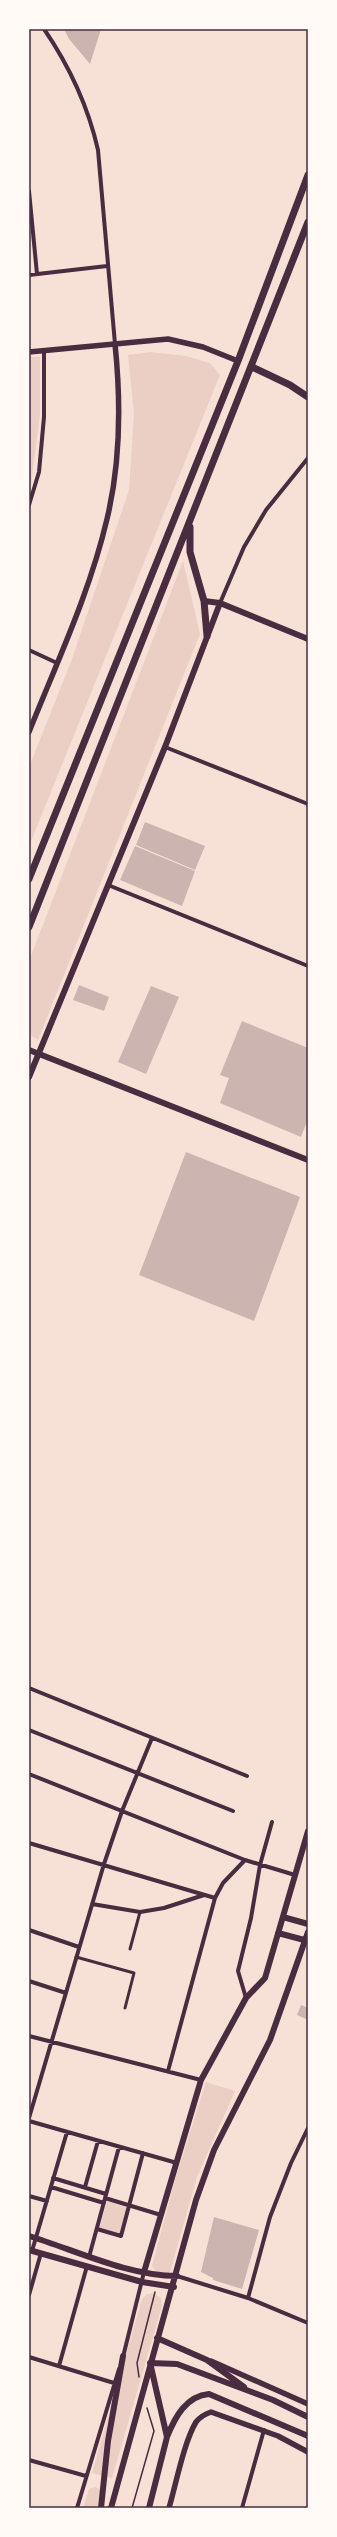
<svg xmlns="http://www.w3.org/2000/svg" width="337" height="2537" font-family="'Asap Condensed',sans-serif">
<rect width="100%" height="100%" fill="#f7e1d7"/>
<path fill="#ebcfc5" d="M150,352l36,4 24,7 10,12 -191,471v-79l43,-108 57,-169 5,-77 -6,-58z
M29,357h11v58l-10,78z
M183,561l17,73 -162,406 -9,-6v-73z
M206,2082l29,9 -38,86 -27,95 -10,4 -8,-10 23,-86z
M107,2201l21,7 -7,28 -22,-6z
M154,2293l7,5 1,8 -50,172 -20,-5 50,-174 5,-5z
M95,2487l5,2 1,19h-18l6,-19z"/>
<path fill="#ccb4b1" d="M64,29h37l-11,35 -21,-25z
M145,822l60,24 -10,24 -59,-25z
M135,846l60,25 -13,35 -62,-26z
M79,985l30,12 -5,14 -31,-11z
M151,986l28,11 -33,77 -28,-12z
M242,1021l66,27v71l-7,18 -81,-34 9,-25 -9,-3z
M186,1152l114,45 -46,124 -115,-46z
M301,2005l7,3v12l-11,-5z
M214,2217l45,13 -17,59 -29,-9v-2l-12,-6z"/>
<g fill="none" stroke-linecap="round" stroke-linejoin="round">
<path stroke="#4a2c40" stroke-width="1.5" d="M139,2377l-2,-14 18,-71
M132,2508l22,-77 -7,-23"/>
<path stroke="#4a2c40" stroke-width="3" d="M130,1949l10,-37
M76,1957l58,16 -9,35"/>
<path stroke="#4a2c40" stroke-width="4" d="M44,29c26,38 44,77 54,121l17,194
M29,191l8,83
M29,275l78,-9
M29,505l10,-33 5,-55v-65
M220,603l24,-56 22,-37 42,-52
M29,650l28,13
M165,747l143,57
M108,885l200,81
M29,1688l218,88
M29,1730l204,81
M29,1774l216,86 50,15
M29,1843l186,55
M92,1904l48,8 24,-4 40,-13
M29,1930l50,17
M29,1981l37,12
M246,1998l-8,-27 13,-53 9,-53 12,-43
M29,2036l172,44
M168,2071l47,-173 8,-15 22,-23
M29,2118l75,-254 18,-53 30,-73
M29,2121l148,42
M53,2178l53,16
M51,2187l53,16
M85,2187l13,-46
M29,2196l18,5
M105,2198l56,17
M97,2229l24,7 22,-83
M32,2251l35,-119
M89,2257l30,-110
M177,2276l71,22 60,25
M29,2295l12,-42
M248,2298l22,-81 21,-54 17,-35
M29,2357l85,26
M123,2357l21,-85
M59,2366l28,-100
M29,2460l57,16
M77,2508l42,-139
M242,2508l22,-78"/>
<path stroke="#4a2c40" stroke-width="5.5" d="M29,352l139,-13 35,8 35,14
M29,732c28,-70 61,-140 78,-213 14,-58 14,-117 8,-175
M211,2361l97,43
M169,2508c7,-24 15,-66 27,-86 4,-5 9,-8 15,-10l67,24 30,16"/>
<path stroke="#4a2c40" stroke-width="6" d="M204,601l16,2 88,36
M29,1050l279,110
M29,1077l136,-330 55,-144
M283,1917l25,7
M278,1933l30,8
M29,2236c46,14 99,40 148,40
M29,2250l113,32 32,5
M144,2272l57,-192 45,-82 19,-20 43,-147
M157,2338l50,22 37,27
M150,2363l27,1 96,36 35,17
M167,2437c8,-20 19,-41 42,-43l99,42
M101,2508l7,-67 15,-85
M111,2508l85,-308 18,-50 56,-110 38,-108
M149,2508l18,-71 -16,-70"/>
<path stroke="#4a2c40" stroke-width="7" d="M252,367l38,18 18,12
M190,527v25l14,49 3,35
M29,879l209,-518 70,-186
M29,927l279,-705"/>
</g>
<rect width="337" height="2537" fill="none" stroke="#fffaf5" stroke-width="60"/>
<rect x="30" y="30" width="277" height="2477" fill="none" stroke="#4a2c40" stroke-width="1.5"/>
</svg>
